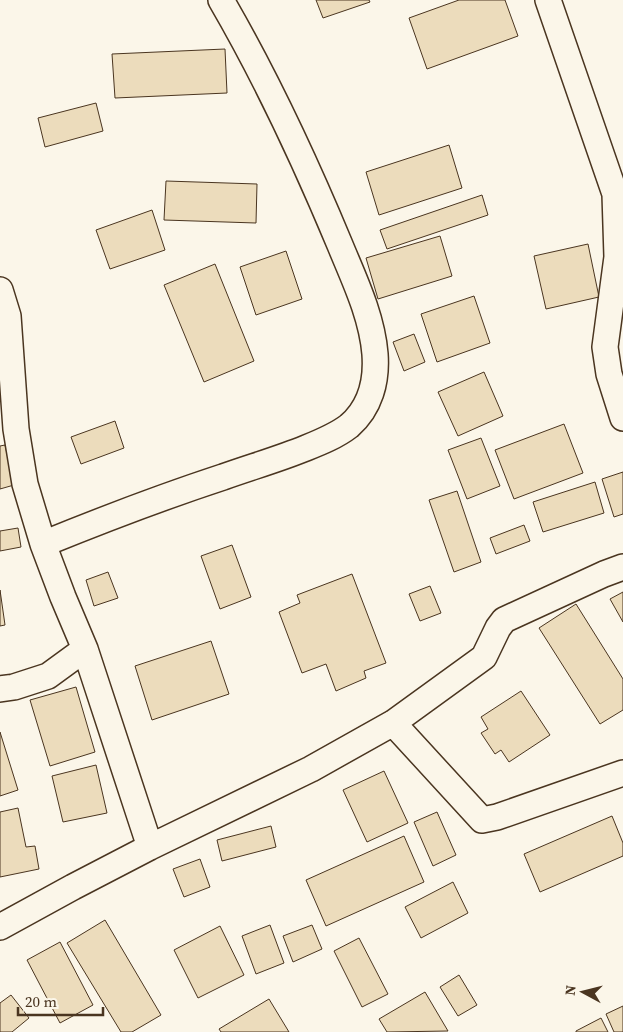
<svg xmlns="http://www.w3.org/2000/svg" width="623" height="1032" font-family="'Source Serif 4',serif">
<rect width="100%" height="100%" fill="#fbf6e9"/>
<path fill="#ecdcbc" stroke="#4a3520" d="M316,0h53l1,2 -47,16z
M459,0h46l13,36 -91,33 -18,-51z
M225,49l2,44 -112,5 -3,-44z
M96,103l7,28 -58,16 -7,-29z
M449,145l13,43 -83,27 -13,-43z
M166,181l91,3 -1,39 -92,-3z
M482,195l6,20 -101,34 -7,-19z
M152,210l13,40 -55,19 -14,-39z
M440,236l12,40 -74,23 -12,-41z
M588,244l11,53 -53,12 -12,-53z
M286,251l16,48 -46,16 -16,-48z
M215,264l39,97 -50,21 -40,-97z
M474,296l16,47 -53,19 -16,-48z
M414,334l11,28 -21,9 -11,-29z
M484,372l19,44 -45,20 -20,-44z
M115,421l9,27 -43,16 -10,-27z
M564,424l19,49 -69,26 -19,-49z
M481,438l19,48 -33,13 -19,-49z
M5,445l9,40 -14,4v-43z
M623,472v42l-9,3 -12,-38z
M595,482l9,31 -61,19 -10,-30z
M457,491l24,71 -27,10 -25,-72z
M524,525l6,16 -34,13 -6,-16z
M18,528l3,19 -21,4v-20z
M232,545l19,52 -31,12 -19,-53z
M108,572l10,26 -24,8 -8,-26z
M352,574l34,89 -22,8 2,7 -30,13 -10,-27 -24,9 -23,-61 21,-9 -3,-8z
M430,586l11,27 -21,8 -11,-27z
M0,590l5,35 -5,1z
M623,592v30l-13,-23z
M576,604l47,75v31l-23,14 -61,-96z
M211,641l18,53 -77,26 -17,-54z
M76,687l19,65 -45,14 -20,-66z
M521,691l29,44 -41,27 -8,-12 -6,4 -14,-21 7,-4 -7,-12z
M0,732l18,58 -18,6z
M96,765l11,48 -44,9 -11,-46z
M384,771l24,52 -41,19 -24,-52z
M18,808l8,39 9,-1 4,23 -39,8v-65z
M437,812l19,43 -23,11 -19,-44z
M612,816l11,27v13l-83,36 -16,-38z
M271,826l5,21 -54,14 -5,-21z
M404,836l20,46 -98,44 -20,-46z
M200,859l10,28 -26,10 -11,-28z
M453,882l15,31 -47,25 -16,-31z
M105,920l56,95 -29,17h-11l-54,-89z
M270,925l14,38 -28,11 -14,-38z
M312,925l10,24 -29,13 -10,-26z
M220,926l24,49 -46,23 -24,-48z
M359,938l29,56 -26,13 -28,-56z
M60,942l33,63 -33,18 -33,-63z
M459,975l18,30 -19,11 -18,-29z
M425,992l23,39 -61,1 -8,-13z
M11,995l18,23 -17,14h-12v-29z
M269,999l20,33h-68l-2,-3z
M623,1006v26h-9l-8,-18z
M601,1018l7,14h-32v-1z"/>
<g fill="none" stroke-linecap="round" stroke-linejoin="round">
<defs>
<path id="street" d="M548,0l67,194 2,63 -12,90 4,27 14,44
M0,290l8,26 8,113 9,55 18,60 20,53 22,52 65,198
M43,544c59,-24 119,-47 180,-67 28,-10 56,-18 83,-29 15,-6 30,-12 43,-22 21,-18 28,-45 26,-72 -3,-38 -21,-75 -35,-109 -35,-84 -73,-166 -119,-245
M0,689l14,-2 34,-11 37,-27
M393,723l89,97 15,-3 126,-44
M0,927l73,-40 77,-40 161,-78 82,-46 91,-66 14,-29 6,-8 100,-46 19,-7"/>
</defs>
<use href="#street" stroke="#4a3520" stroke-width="28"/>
<use href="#street" stroke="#fbf6e9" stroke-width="25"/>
</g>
<g transform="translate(583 992) rotate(277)" stroke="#fbf6e9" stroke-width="4" paint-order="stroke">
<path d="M0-4L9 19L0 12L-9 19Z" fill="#4a3520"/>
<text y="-8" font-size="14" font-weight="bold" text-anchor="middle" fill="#4a3520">N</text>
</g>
<path d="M18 1007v8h85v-8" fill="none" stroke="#4a3520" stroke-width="2.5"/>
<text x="25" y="1007" font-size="15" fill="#4a3520" stroke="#fbf6e9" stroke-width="4" paint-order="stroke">20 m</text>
</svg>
